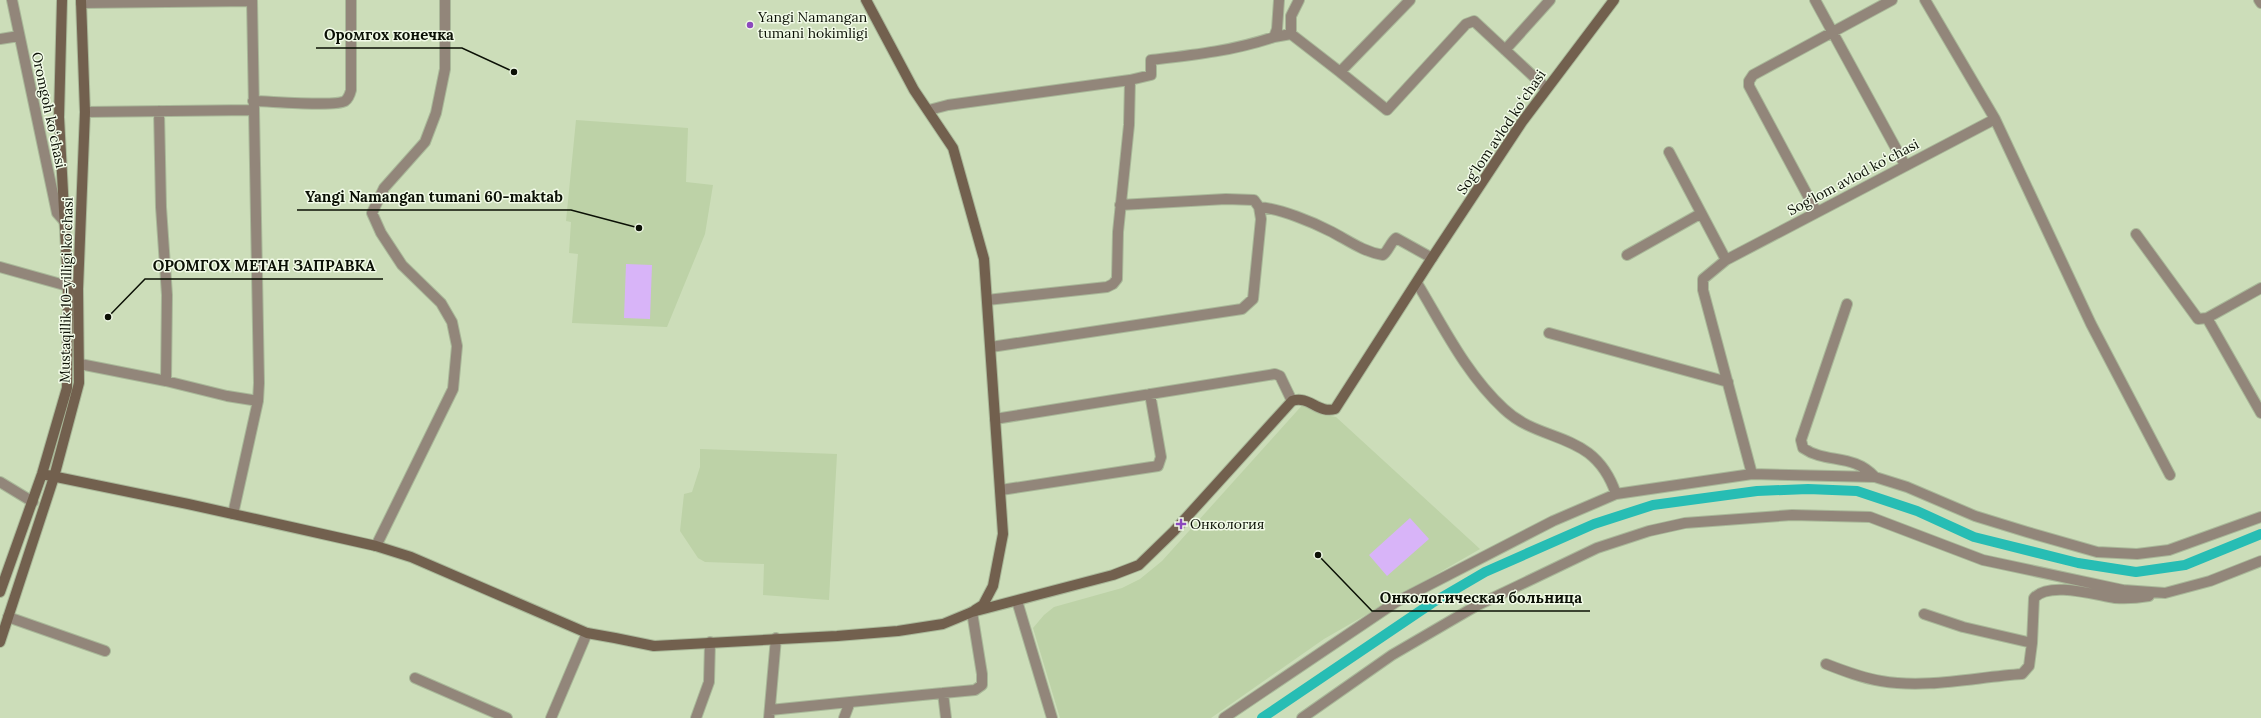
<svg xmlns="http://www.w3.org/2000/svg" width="2261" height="718" font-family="Lora,serif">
<rect width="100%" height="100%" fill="#ccddb9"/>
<path fill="#bdd2a7" d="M576,120l112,8 -2,54 27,3 -8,49 -38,93 -95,-4 6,-69 -9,-1 2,-31 -5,-1z
M1305,402l20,13 11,2 144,132 -156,90 -113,79h-151l-27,-90 11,-13 10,-8 68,-19 18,-9 22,-18z
M700,449l137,5 -8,146 -66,-5 1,-31 -59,-2 -7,-4 -18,-27 4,-37 8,-2 8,-25z"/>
<path fill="#d8b4f8" d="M626,264l26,1 -2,54 -26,-1z
M1410,518l19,21 -42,37 -18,-21z"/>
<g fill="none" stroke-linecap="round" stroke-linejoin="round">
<path stroke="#27bdb4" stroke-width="10" d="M1262,718l170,-115 53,-31 109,-48 59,-19 104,-14 51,-2 49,2 60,20 57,26 104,26 58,9 49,-7 76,-31"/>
<defs>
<path id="street" d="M12,0l45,213 8,9
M1815,0l90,165
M1925,0l70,119 96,205 79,151
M2259,0l2,3
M81,3l171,-2
M1291,34v-18l8,-16
M1274,37l17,-3 49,38 70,-72
M0,39l19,-3
M1505,50l45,-50
M1340,72l47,38 79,-86 8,-3 72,67
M253,101c15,0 82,6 92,0 4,-3 5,-7 6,-11v-90
M929,110l19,-5 182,-25 21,-5v-15c43,-5 81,-9 123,-23l3,-8 2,-29
M159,111l2,96 6,88 -1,86
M85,112l168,-2
M1669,152l57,108
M1259,207c22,2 54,15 73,25 17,9 32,20 51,23 6,-5 7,-12 13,-17l36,20
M1816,211l-67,-125v-5l4,-6 139,-75
M2136,234l62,85 9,-1 54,-30
M1627,255l73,-41
M0,267l75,21
M1417,283c26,43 49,91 87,126 38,36 90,20 112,85
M987,300l120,-13 6,-3 4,-5 1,-47 11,-107 1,-45
M1847,304l-46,136 2,8c23,16 50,5 72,29
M2207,318l54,95
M1549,333l179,49
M991,347l251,-38 11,-10 8,-80 -2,-12 -5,-7 -28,-1 -106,6
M80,364l86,17 61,15 31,5
M995,419l280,-45 5,2 12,25
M1752,474l-49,-184v-11l23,-19 269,-141
M0,482l33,20
M1001,490l157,-24 3,-9 -11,-63
M233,514l25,-113 1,-18 -7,-383
M376,546l77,-157 4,-43 -5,-24 -11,-19 -39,-38 -21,-32 -9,-20 12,-25 41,-46 11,-29 9,-44v-69
M1017,601l35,117
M1924,614l39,13 69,16 2,-45c15,-17 61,-3 81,0 12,1 23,0 34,-2
M8,617l97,34
M1826,664c18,7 36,14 55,17 46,8 95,-4 141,-7l7,-8 3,-23
M415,678l92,40
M770,710l80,-8
M551,718l36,-85
M696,718l13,-36 1,-40
M769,718l7,-80
M844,718l6,-16 93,-9
M946,718l-3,-25 32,-3 7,-5v-11l-10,-62
M1224,718l172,-116 157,-81 63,-27 136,-20 123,3 32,10 68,29 52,16 70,20 40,2 32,-4 92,-33
M1302,718l90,-63 84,-49 121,-58 52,-17 36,-8 107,-8 78,2 113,43 140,30 42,3 45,-12 51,-20"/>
<path id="secondary" d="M866,0l48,90 39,58 31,111 19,275 -10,52 -10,19 -8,5
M42,474l146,30 188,42 35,11 176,76 28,5 39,8 183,-10 61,-5 45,-7 29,-12 141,-37 26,-10 35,-34 118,-130c17,-6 26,13 43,8l97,-151 90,-136 92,-122
M0,592l42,-118 25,-86 1,-102 -9,-169 3,-117
M0,642l54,-165 25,-94 -1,-94 7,-177 -4,-112"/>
</defs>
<use href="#street" stroke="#a9b899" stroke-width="12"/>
<use href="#secondary" stroke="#a9b899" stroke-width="12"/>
<use href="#street" stroke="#92867a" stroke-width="10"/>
<use href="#secondary" stroke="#72604e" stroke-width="10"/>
</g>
<g fill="#8c49bd" stroke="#f2fbe8" stroke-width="1.5">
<circle cx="750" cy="25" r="4"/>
<path d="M1179 518h4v4h4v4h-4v4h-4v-4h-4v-4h4z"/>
</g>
<g text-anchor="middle" stroke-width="3" stroke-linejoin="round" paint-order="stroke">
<g font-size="14" fill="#0b1005" stroke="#f2fbe8" text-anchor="start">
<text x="758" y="22">Yangi Namangan<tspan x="758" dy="16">tumani hokimligi</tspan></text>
<text x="1190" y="529">Онкология</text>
</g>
<g font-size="14" fill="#0b1005" stroke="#f2fbe8">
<text transform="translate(49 110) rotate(78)" y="5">Oromgoh koʻchasi</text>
<text transform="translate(1501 132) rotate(-56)" y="5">Sogʻlom avlod koʻchasi</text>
<text transform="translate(1853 177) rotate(-28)" y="5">Sogʻlom avlod koʻchasi</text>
<text transform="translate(66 290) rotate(-89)" y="5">Mustaqillik 10-yilligi ko'chasi</text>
</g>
</g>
<path fill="none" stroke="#0b1005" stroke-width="1.5" d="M514 72L462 48H316M639 228L571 210H297M108 317L145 279H383M1318 555L1372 611H1590"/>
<g fill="#0b1005" stroke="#f2fbe8" stroke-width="1.5">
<circle cx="514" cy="72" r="4"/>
<circle cx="639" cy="228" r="4"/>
<circle cx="108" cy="317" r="4"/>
<circle cx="1318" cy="555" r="4"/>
</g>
<g font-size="15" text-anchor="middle" font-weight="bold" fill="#0b1005" stroke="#f2fbe8" stroke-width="3" stroke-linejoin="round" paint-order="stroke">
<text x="389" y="40">Оромгох конечка</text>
<text x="434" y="202">Yangi Namangan tumani 60-maktab</text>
<text x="264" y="271">ОРОМГОХ МЕТАН ЗАПРАВКА</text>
<text x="1481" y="603">Онкологическая больница</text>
</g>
</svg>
